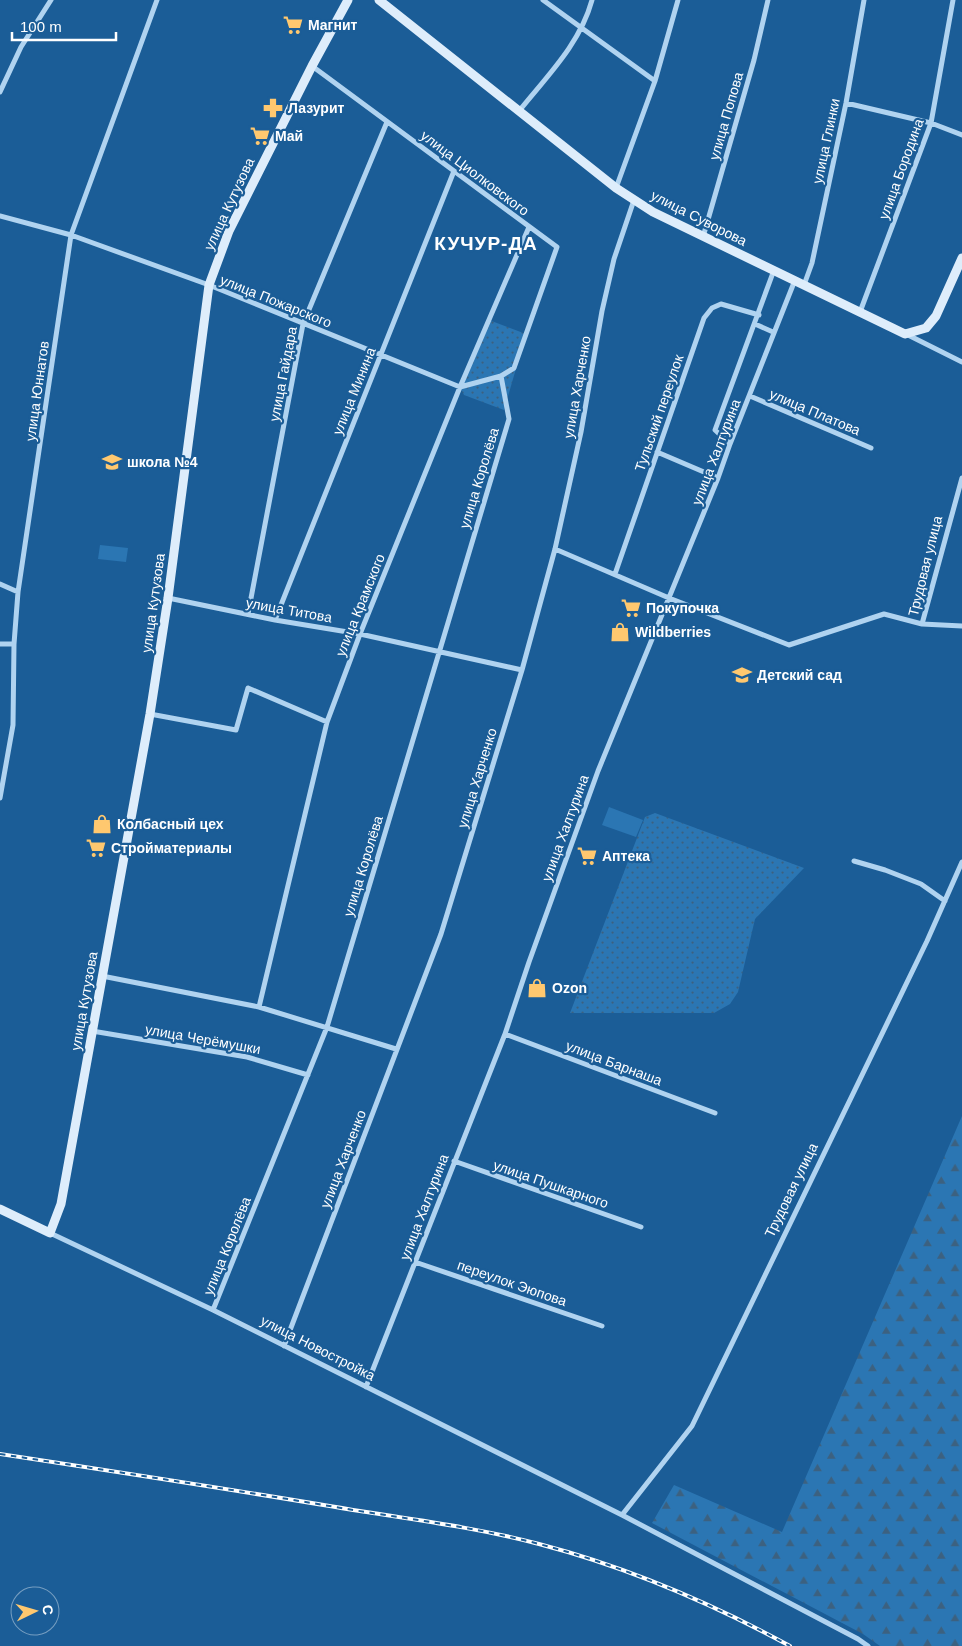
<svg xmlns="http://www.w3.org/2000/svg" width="962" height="1646" font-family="Helvetica,sans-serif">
<defs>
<pattern id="forest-firs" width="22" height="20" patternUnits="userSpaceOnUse" patternTransform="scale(1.25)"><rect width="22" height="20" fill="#2b76b3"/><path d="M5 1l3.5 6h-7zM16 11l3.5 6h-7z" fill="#3c6180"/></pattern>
<pattern id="park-dots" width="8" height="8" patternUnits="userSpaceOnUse" patternTransform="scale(1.25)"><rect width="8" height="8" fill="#2b76b3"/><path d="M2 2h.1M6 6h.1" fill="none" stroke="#3c6180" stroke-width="1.8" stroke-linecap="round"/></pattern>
</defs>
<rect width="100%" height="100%" fill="#1b5d97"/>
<path fill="#2b76b3" d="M100,545l28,3 -2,14 -28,-3z
M609,807l34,13 -7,17 -34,-12z"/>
<path fill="url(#forest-firs)" d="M962,1116v530h-82l-17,-12 -211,-111 22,-38 108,47z"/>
<path fill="url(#park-dots)" d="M489,320l37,14 -22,76 -40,-15 -4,-8z
M655,813l149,55 -49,51 -17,73 -8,12 -16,9h-144l75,-196z"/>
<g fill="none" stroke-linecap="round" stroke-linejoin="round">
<path stroke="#b0d3f0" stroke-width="5" d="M543,0l112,81
M312,66l245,181 -43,121 -13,8
M0,92l21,-45 30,-47
M846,103l85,20 31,12
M519,111c28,-35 61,-67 73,-111
M616,188l39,-107 23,-81
M0,216l71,19 138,50 251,102 41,-11 8,43 -182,608 -114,283
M703,237l51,-177 14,-60
M804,285l8,-22 34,-160 18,-103
M860,312l71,-189 22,-123
M755,324l18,8
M906,334l56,28
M750,396l121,52
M730,444l-15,-14 59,-160
M657,452l61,26
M962,478l-40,146 40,2
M555,549l114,49 120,47 95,-31 38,10
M615,574l89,-256 8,-10 9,-4 38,11
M0,584l18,8
M168,598l107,22 85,14 162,36
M248,614l55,-290 84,-202
M275,620l179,-449
M0,644h14
M150,714l86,16 12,-42 79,34
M0,798l13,-73 1,-81 4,-52 53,-357 86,-235
M854,861l31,9 36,14 24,17
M102,976l157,31 137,42
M259,1007l68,-285 33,-88 100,-247 69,-160
M92,1031l155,26 61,18
M505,1034l210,79
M454,1161l187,66
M50,1233l163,77 409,205 236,124 10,7
M415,1262l187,64
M284,1346l157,-412 81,-264 33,-121 26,-117 21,-121 12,-52 20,-59
M366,1387l139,-353 24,-72 69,-191 120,-293 12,-34 65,-164
M622,1515l70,-89 235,-485 35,-79"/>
<path stroke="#deedfb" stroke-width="9" d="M379,0l237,188 37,24 252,122 21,-6 10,-12 26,-58
M0,1209l50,24 11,-29 89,-490 18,-116 41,-313 20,-54 83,-165 36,-66"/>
<defs>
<path id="rail" d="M0,1454c118,18 236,36 353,56 63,10 126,18 186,34 88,23 172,59 251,102"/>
</defs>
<use href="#rail" stroke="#fff" stroke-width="4"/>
<use href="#rail" stroke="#1b5d97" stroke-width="2" stroke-dasharray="5.5" stroke-linecap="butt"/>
</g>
<defs>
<symbol id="supermarket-bare" viewBox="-9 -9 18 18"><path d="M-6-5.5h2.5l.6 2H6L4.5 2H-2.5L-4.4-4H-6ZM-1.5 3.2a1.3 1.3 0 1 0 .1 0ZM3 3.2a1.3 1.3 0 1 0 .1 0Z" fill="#ffc86f" stroke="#1b5d97" stroke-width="2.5" paint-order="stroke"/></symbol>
<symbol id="pharmacy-bare" viewBox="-9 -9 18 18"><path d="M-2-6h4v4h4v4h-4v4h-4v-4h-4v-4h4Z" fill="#ffc86f" stroke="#1b5d97" stroke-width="2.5" paint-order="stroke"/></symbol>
<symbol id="school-bare" viewBox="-9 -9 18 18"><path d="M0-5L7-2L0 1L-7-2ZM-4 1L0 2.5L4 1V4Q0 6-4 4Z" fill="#ffc86f" stroke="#1b5d97" stroke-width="2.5" paint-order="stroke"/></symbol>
<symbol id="shop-bare" viewBox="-9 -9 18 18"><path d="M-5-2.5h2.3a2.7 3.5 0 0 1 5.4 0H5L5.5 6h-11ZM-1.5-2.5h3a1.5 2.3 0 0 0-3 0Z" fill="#ffc86f" stroke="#1b5d97" stroke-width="2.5" paint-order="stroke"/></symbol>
</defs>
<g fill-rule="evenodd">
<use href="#supermarket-bare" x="279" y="11" width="28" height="28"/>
<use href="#pharmacy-bare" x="259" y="94" width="28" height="28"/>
<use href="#supermarket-bare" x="246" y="122" width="28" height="28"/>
<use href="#school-bare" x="98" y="448" width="28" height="28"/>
<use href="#supermarket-bare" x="617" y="594" width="28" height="28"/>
<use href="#shop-bare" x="606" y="618" width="28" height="28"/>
<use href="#school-bare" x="728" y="661" width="28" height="28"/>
<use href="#shop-bare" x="88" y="810" width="28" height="28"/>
<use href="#supermarket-bare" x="82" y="834" width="28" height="28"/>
<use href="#supermarket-bare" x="573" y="842" width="28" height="28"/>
<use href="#shop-bare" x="523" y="974" width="28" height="28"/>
</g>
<g text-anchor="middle" stroke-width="4.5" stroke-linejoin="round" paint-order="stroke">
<g font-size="14" font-weight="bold" fill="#fff" stroke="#1b5d97" text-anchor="start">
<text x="308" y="30">Магнит</text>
<text x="288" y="113">Лазурит</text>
<text x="275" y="141">Май</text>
<text x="127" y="467">школа №4</text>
<text x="646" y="613">Покупочка</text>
<text x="635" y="637">Wildberries</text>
<text x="757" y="680">Детский сад</text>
<text x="117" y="829">Колбасный цех</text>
<text x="111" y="853">Стройматериалы</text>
<text x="602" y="861">Аптека</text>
<text x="552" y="993">Ozon</text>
</g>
<g font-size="14" fill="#fff" stroke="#1b5d97">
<text transform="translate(726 116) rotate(-74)" y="5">улица Попова</text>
<text transform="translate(826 141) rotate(-78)" y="5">улица Глинки</text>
<text transform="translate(901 169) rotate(-70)" y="5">улица Бородина</text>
<text transform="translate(475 173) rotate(37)" y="5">улица Циолковского</text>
<text transform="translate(229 204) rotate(-65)" y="5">улица Кутузова</text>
<text transform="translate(699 218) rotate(27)" y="5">улица Суворова</text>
<text transform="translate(276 301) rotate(22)" y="5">улица Пожарского</text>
<text transform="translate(283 374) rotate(-79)" y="5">улица Гайдара</text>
<text transform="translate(577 387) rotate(-80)" y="5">улица Харченко</text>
<text transform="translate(37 391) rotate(-82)" y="5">улица Юннатов</text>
<text transform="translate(354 391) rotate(-68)" y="5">улица Минина</text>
<text transform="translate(815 412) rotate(23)" y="5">улица Платова</text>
<text transform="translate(659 413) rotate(-71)" y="5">Тульский переулок</text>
<text transform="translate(716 452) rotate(-69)" y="5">улица Халтурина</text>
<text transform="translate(479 478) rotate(-73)" y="5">улица Королёва</text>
<text transform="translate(925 566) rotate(-76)" y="5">Трудовая улица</text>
<text transform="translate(153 603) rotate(-82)" y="5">улица Кутузова</text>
<text transform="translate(360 605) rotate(-68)" y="5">улица Крамского</text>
<text transform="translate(289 610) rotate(10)" y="5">улица Титова</text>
<text transform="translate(477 778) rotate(-73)" y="5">улица Харченко</text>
<text transform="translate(565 828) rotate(-70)" y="5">улица Халтурина</text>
<text transform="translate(363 866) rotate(-73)" y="5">улица Королёва</text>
<text transform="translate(84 1001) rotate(-80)" y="5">улица Кутузова</text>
<text transform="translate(203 1039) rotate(10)" y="5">улица Черёмушки</text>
<text transform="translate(614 1063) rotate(21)" y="5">улица Барнаша</text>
<text transform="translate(343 1159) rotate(-69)" y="5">улица Харченко</text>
<text transform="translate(551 1184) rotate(19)" y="5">улица Пушкарного</text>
<text transform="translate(791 1190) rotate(-64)" y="5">Трудовая улица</text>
<text transform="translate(424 1207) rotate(-69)" y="5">улица Халтурина</text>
<text transform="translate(227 1246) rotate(-68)" y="5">улица Королёва</text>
<text transform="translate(512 1283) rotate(19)" y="5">переулок Эюпова</text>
<text transform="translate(318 1348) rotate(27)" y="5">улица Новостройка</text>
</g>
<g font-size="19" font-weight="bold" letter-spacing="1" fill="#fff" stroke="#1b5d97">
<text x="486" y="250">КУЧУР-ДА</text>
</g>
</g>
<g transform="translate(35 1611) rotate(85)"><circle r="24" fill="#1b5d97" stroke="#769ec1"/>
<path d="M0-4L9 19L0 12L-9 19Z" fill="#ffc86f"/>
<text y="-8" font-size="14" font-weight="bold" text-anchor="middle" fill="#ffffff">С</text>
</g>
<path d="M12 32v8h104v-8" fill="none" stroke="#ffffff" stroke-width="2.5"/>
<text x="20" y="32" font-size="15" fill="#ffffff" stroke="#1b5d97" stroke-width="4" paint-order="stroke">100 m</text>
</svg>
